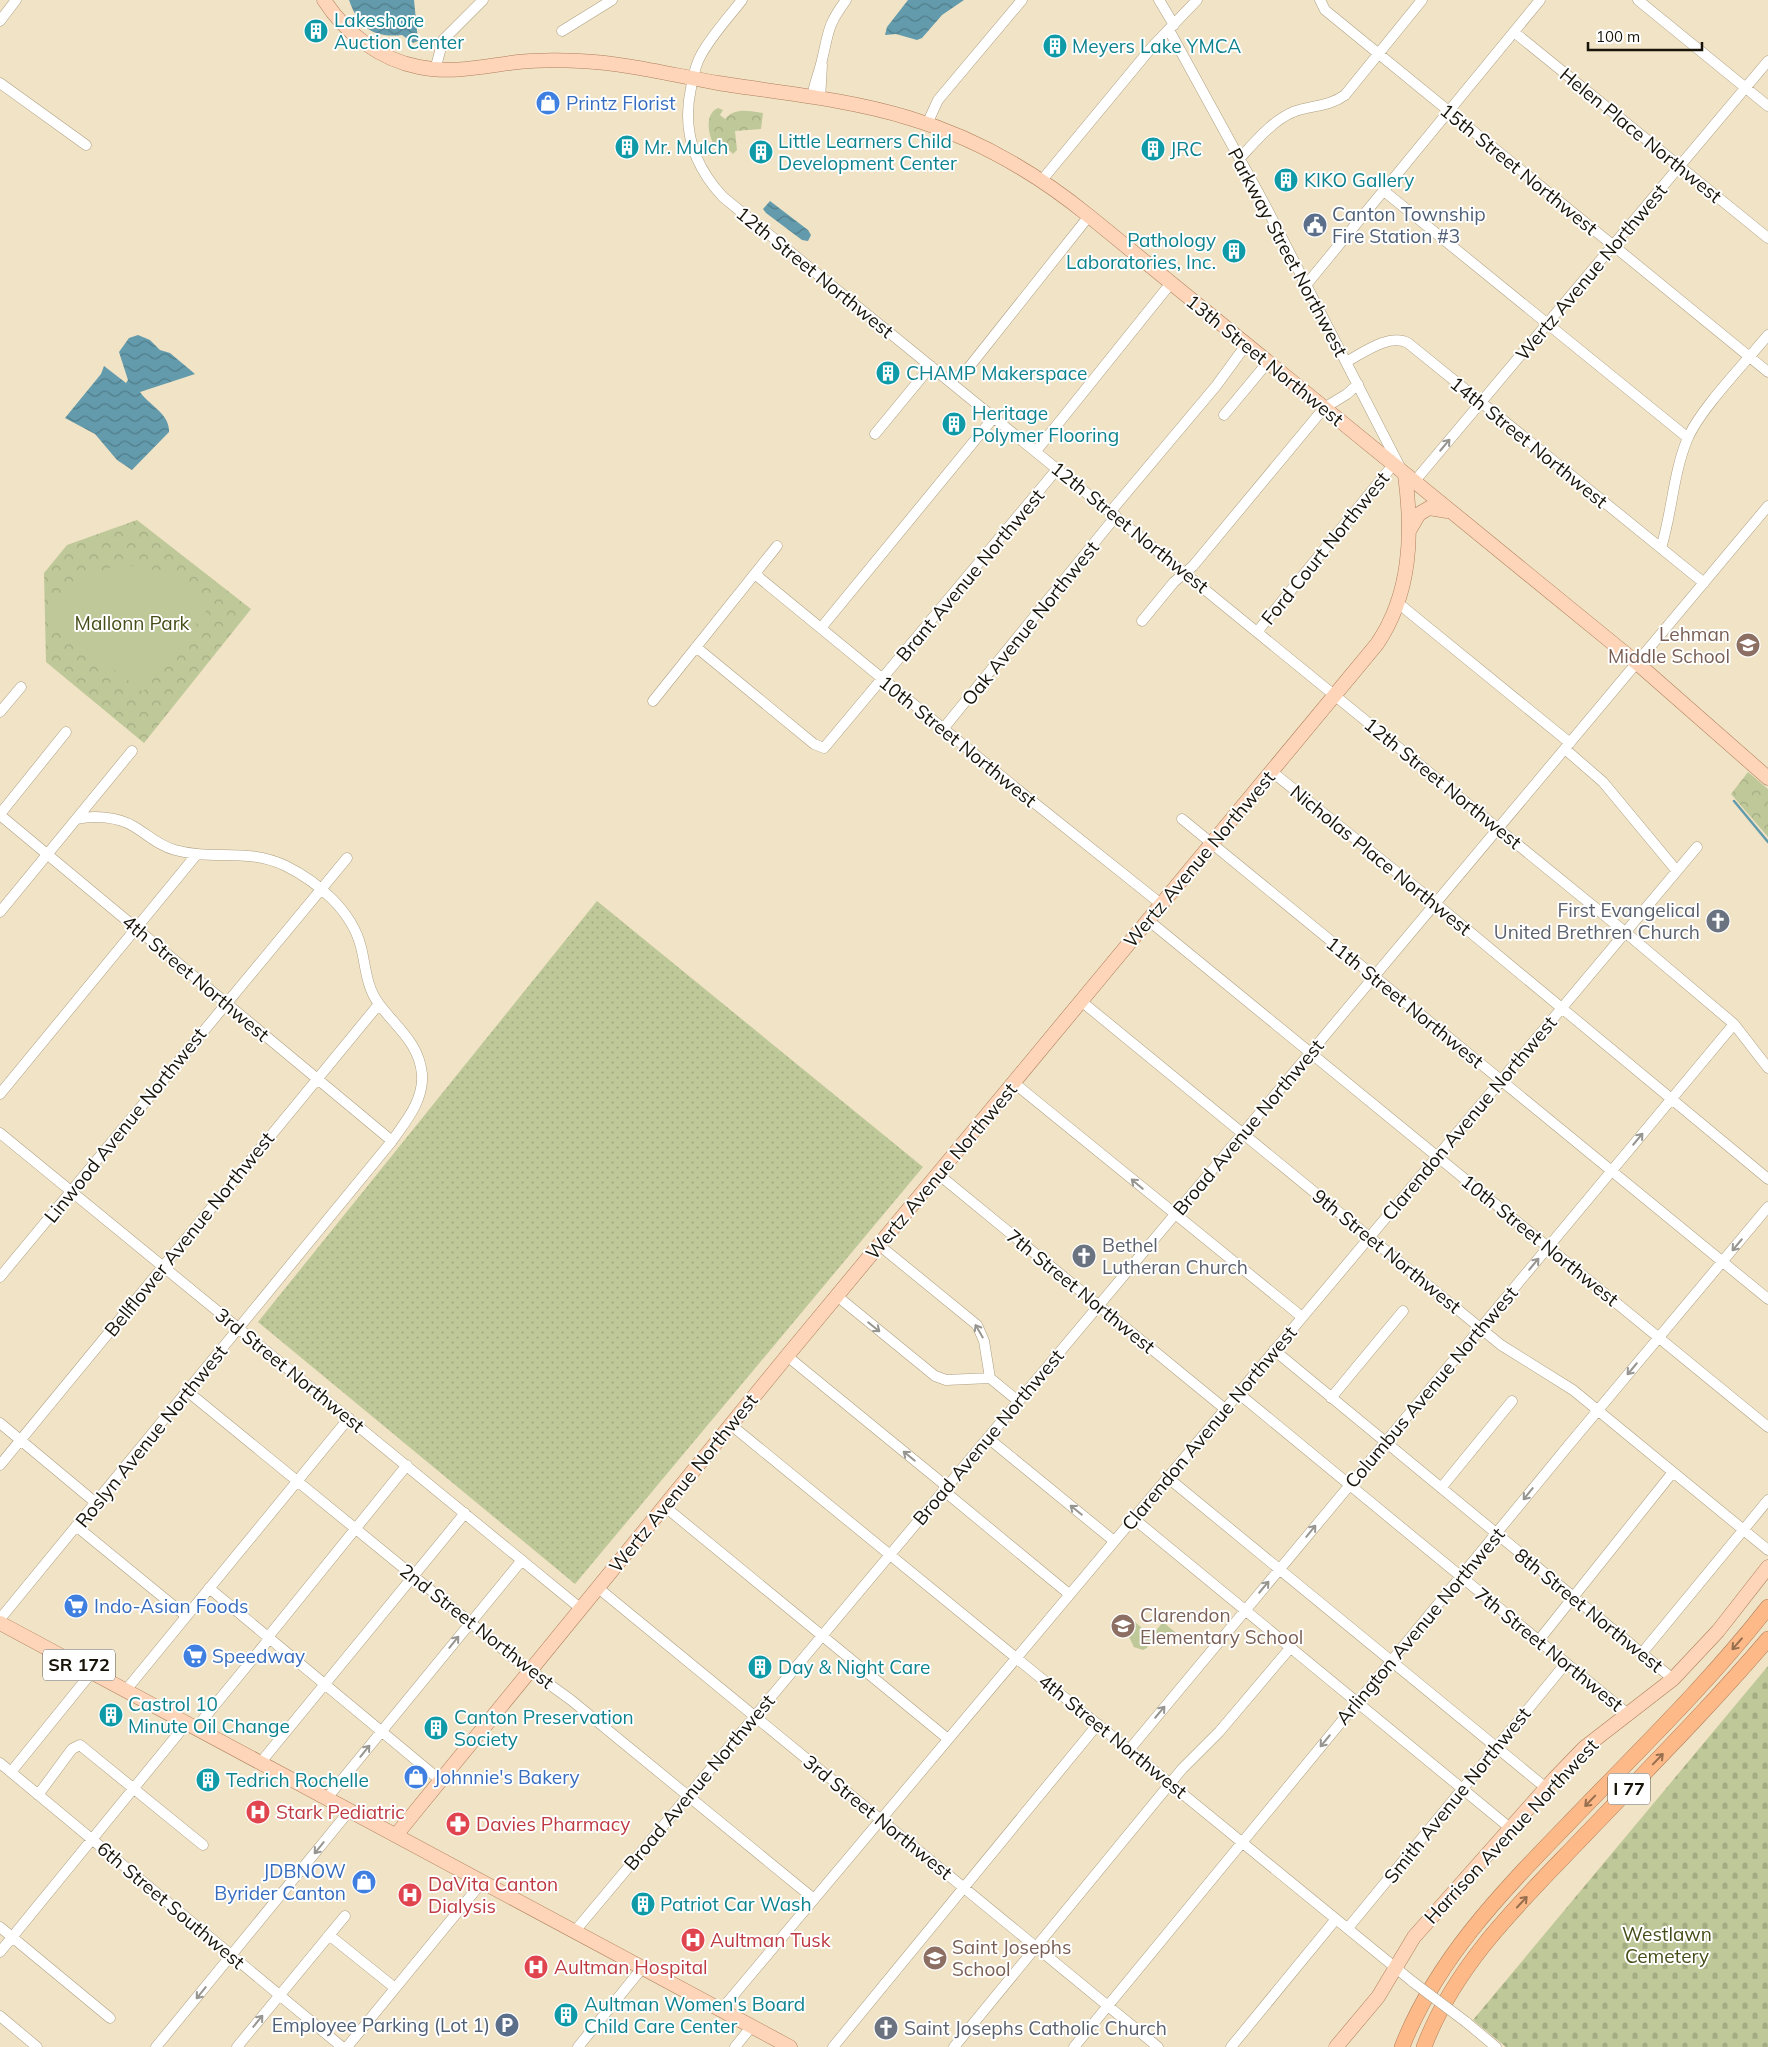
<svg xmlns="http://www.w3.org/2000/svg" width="1768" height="2047" font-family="Mulish,sans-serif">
<defs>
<pattern id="grass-dots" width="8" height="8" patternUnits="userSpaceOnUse" patternTransform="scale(1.25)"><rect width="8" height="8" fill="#bfc899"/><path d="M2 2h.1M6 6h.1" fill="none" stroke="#a3ab82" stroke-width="1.8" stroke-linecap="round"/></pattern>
<pattern id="forest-crowns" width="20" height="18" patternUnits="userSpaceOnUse" patternTransform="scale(1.25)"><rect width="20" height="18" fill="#bfc899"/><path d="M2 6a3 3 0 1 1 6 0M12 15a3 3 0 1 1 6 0" fill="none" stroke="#a3ab82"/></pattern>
<pattern id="cemetery-stones" width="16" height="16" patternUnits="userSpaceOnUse" patternTransform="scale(1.25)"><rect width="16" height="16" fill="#bfc899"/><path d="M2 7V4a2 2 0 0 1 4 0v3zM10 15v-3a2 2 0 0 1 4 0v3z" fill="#a3ab82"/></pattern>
<pattern id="water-waves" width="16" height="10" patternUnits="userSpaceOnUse" patternTransform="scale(1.25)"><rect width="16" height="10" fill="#639bac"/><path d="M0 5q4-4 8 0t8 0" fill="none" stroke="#517d8a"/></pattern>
</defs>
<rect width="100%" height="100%" fill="#f1e3c5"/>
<path fill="url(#grass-dots)" d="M597,901l326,266 -348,417 -317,-262z"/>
<path fill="url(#forest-crowns)" d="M718,108l5,2 -3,5 5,4c10,-12 24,-8 38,-6l-2,16 -26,2 2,19 -4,4 -9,-9 -9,1c-7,-10 -11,-32 3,-38z
M137,520l114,89 -107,134 -98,-81 -2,-89 23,-28z
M1748,772l20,17v48l-37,-43z
M1135,1622l17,15 -5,11 -4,2 -9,-3 -10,-20 5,-4z"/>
<path fill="url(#cemetery-stones)" d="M1768,1666v381h-262l-33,-27z"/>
<path fill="#bfc899" d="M119,564l49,8 46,29 -71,91 -96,-75 27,-33z
M1163,1622l13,11 -9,11 -13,-11z"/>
<path fill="url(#water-waves)" d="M349,0h65l4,41 -5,2 -11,-8c-29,3 -43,-7 -53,-35z
M908,0h56l-22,15 -20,23 -5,2 -21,-6 -11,1 2,-8z
M770,201l38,29 3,5 -3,6 -6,-1 -36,-27 -3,-4z
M138,335l12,5 10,10 10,3 25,21 -55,18c10,14 30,22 29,40l-37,38 -15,-10 -22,-26 -30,-16 36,-44 3,-8 22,17 2,-3 -9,-28 10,-14z"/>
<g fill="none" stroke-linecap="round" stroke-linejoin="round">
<path stroke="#639bac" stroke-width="2.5" d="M1734,801l34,41"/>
<defs>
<path id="minor" d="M742,0c-14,18 -30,35 -41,55 -6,10 -8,22 -10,33 -9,41 3,78 32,109l902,735 109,92 34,44
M1159,0l15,25
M1320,0l5,10 443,362
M1638,0l130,106
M0,21l16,-21
M1169,30l96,175 136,264
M562,31l50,-31
M1514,32l254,206
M435,70l8,-30 40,-40
M0,83l86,62
M812,98c2,-14 7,-25 10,-38 7,-29 5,-34 24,-60
M820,99l2,-34
M927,124l11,-24 84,-100
M1240,158c15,-16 32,-37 53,-46 18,-7 36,-5 52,-17l77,-95
M1042,180l110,-133 45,-47
M1384,191l304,247
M1306,285l234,-285
M1346,362c17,-9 43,-29 62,-19l296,240
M949,381l17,-10 123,-155
M1224,415l44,-53
M875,434l56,-68
M1036,451l135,-168
M1414,482l354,-421
M1111,511l105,-125 30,-41
M1661,548c11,-35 12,-74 26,-108 12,-30 59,-78 81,-105
M756,575l261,214 144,115
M1398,603l172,140
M1142,621l32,-39 19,-16 131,-158 23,-14 11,-10
M821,628l173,-211
M1257,632l136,-167
M696,647l118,97 10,4 234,-280
M653,701l124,-155
M0,712l21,-25
M943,729l173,-213
M1565,749l38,33 73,88
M1271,771l164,132 333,276
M0,814l66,-82
M0,815l392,326
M1182,819l586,480
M0,912l132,-161
M1148,920l620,507
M1081,1001l420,344 72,45 195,160
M1014,1083l288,234
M0,1094l197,-240
M0,1133l580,475
M938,1174l287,235
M879,1245l98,80 7,16 6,37 28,23
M0,1277l347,-419
M837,1296l98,80 11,4 44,-2
M1274,1350l399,329
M787,1356l159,130
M187,1391l268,219 61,50 55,40 243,199
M1238,1393l390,321
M1331,1398l72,-87
M0,1423l96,80
M731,1425l682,557
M988,1438l126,103
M0,1465l379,-461
M1167,1477l379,311
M1441,1488l71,-87
M943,1490l126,104
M664,1506l284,233
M1133,1518l377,310
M76,1526l110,90
M597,1587l561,460
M209,1588l231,192
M0,1619l392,-478c14,-20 32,-41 30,-67 -3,-31 -26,-47 -43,-70 -13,-17 -13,-37 -18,-57 -9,-36 -43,-65 -75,-81 -40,-19 -72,-5 -111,-16 -16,-4 -28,-16 -42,-24 -15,-9 -39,-11 -56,-7
M268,1637l139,-172
M1539,1640l134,-168
M1642,1653l126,-153
M126,1690l223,-272
M196,1728l73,-89
M1129,1750l605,-726
M261,1762l204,-249
M0,1763l342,284
M11,1772l81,-100
M38,1795l34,-46 8,-4 123,100
M327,1798l195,-238
M0,1927l110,91
M1348,1928l218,-265
M575,1931l1193,-1425
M329,1935l66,53
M0,1952l187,-229
M721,2010l976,-1163
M0,2016l37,31
M1466,2022l30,25
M156,2047l194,-237
M237,2047l108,-131
M347,2047l136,-166
M578,2047l65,-80
M735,2047l17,-21
M833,2047l265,-323
M954,2047l228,-278 37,-37 72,-85
M1074,2047l494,-601 200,-239
M1231,2047l105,-128"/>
<path id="major" d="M324,0c21,33 57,60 95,67 34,7 66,-1 99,-5 20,-2 41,-2 62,-1 46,2 92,14 138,22 63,10 129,16 191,35 67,20 126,54 180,98l548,447 131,115
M1409,531l10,-17 10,-6 18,3
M0,1623l790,424
M396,1835l391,-479 590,-712c34,-50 36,-110 28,-169
M1336,2047l42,-50 36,-60 140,-158 30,-31 89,-69 45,-48 50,-64"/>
<path id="highway" d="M1402,2047c35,-89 101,-156 166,-223 68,-71 140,-140 200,-217
M1424,2047c32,-85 100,-148 161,-212 62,-65 125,-128 183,-196"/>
</defs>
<use href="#minor" stroke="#ad9f82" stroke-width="11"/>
<use href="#major" stroke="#ae7f5c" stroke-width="15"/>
<use href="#highway" stroke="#ae7f5c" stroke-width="16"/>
<use href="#minor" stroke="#fff" stroke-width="10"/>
<use href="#major" stroke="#fed5b8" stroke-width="14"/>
<use href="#highway" stroke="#feb988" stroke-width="15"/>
<defs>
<path id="minor-bridge" d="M1413,1982l53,40"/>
</defs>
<use href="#minor-bridge" stroke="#ad9f82" stroke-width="11" stroke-linecap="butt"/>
<use href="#minor-bridge" stroke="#fff" stroke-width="10"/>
</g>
<defs><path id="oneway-shaft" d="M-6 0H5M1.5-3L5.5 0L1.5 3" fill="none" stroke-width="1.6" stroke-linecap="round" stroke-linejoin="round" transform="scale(1.25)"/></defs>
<g stroke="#979590">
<use href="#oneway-shaft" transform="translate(1445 445) rotate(-50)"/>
<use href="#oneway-shaft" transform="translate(1638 1139) rotate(-50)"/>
<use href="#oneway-shaft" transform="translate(1137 1184) rotate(-140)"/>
<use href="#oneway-shaft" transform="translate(1737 1245) rotate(130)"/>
<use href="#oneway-shaft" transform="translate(1534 1264) rotate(-50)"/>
<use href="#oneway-shaft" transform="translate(874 1327) rotate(39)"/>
<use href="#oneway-shaft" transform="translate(979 1331) rotate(-120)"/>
<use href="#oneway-shaft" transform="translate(1632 1369) rotate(130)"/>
<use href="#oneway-shaft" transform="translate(909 1456) rotate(-141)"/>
<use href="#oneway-shaft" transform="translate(1528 1494) rotate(129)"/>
<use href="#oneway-shaft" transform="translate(1076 1510) rotate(-141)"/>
<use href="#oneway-shaft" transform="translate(1311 1531) rotate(-51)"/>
<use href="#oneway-shaft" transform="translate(1264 1587) rotate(-50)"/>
<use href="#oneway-shaft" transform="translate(454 1642) rotate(-51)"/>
<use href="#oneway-shaft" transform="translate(1160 1712) rotate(-50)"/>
<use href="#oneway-shaft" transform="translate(1325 1741) rotate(130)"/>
<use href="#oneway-shaft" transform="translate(365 1751) rotate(-51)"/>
<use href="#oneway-shaft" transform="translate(319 1848) rotate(129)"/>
<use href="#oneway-shaft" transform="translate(201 1993) rotate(129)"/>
<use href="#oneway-shaft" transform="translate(258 2021) rotate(-51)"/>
</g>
<g stroke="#966f4f">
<use href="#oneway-shaft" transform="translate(1737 1644) rotate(131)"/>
<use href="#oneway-shaft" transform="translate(1658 1759) rotate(-46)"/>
<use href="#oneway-shaft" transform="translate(1590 1801) rotate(134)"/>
<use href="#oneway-shaft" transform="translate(1522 1902) rotate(-47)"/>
</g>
<defs>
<symbol id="building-disc" viewBox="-11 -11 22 22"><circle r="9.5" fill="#0f9aa8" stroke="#fff"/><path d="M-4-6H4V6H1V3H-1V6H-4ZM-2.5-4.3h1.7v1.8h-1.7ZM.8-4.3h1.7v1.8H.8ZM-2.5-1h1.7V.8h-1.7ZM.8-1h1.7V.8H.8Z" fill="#fff"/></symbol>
<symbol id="shop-disc" viewBox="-11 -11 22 22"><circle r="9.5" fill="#3f7fe0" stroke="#fff"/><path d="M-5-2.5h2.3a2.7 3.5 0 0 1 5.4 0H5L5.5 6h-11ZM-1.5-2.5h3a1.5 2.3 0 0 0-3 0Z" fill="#fff"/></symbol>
<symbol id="civic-disc" viewBox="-11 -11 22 22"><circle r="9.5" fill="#5c6f8a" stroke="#fff"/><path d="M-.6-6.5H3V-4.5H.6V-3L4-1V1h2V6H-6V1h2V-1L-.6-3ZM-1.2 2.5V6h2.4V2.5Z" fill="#fff"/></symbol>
<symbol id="school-disc" viewBox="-11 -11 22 22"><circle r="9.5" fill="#8d6e63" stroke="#fff"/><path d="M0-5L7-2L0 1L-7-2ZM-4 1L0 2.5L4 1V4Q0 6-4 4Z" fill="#fff"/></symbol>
<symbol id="church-disc" viewBox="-11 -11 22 22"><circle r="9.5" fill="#6b7280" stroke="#fff"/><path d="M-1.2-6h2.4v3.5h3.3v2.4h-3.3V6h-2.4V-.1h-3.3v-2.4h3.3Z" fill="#fff"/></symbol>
<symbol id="supermarket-disc" viewBox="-11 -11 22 22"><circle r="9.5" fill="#3f7fe0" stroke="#fff"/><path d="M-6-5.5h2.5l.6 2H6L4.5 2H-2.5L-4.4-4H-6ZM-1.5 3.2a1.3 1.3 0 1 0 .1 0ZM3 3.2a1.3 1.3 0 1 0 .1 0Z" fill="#fff"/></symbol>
<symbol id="hospital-disc" viewBox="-11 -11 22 22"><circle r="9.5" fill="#e0444e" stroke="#fff"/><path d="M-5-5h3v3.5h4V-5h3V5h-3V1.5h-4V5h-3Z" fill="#fff"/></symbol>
<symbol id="pharmacy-disc" viewBox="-11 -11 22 22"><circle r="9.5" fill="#e0444e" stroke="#fff"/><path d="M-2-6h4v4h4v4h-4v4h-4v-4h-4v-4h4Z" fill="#fff"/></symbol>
<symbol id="parking-disc" viewBox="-11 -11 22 22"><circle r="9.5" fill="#5c6f8a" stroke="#fff"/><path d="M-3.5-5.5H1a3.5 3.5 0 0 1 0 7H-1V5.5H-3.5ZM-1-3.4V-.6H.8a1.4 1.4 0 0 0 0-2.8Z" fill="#fff"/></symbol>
</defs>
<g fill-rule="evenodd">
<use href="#building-disc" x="302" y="17" width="28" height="28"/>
<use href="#building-disc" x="1041" y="32" width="28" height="28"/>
<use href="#shop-disc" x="534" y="89" width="28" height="28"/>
<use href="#building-disc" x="613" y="133" width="28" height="28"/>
<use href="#building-disc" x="1139" y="135" width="28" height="28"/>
<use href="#building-disc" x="747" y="138" width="28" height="28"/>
<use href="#building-disc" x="1272" y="166" width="28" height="28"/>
<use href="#civic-disc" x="1301" y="211" width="28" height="28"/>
<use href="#building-disc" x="1220" y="237" width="28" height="28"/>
<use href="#building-disc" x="874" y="359" width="28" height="28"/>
<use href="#building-disc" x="940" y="410" width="28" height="28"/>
<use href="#school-disc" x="1734" y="631" width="28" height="28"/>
<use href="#church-disc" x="1704" y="907" width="28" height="28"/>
<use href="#church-disc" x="1070" y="1242" width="28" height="28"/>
<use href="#supermarket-disc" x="62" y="1592" width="28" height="28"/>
<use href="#school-disc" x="1109" y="1612" width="28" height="28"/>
<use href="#supermarket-disc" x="181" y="1642" width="28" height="28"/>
<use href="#building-disc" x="746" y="1653" width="28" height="28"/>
<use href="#building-disc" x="97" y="1701" width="28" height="28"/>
<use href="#building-disc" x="422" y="1714" width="28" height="28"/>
<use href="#shop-disc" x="402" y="1763" width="28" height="28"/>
<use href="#building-disc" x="194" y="1766" width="28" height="28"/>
<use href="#hospital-disc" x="244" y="1798" width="28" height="28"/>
<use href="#pharmacy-disc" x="444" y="1810" width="28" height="28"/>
<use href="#shop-disc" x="350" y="1868" width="28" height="28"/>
<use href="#hospital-disc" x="396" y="1881" width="28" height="28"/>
<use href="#building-disc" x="629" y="1890" width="28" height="28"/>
<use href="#hospital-disc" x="679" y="1926" width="28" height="28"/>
<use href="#school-disc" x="921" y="1944" width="28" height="28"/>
<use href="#hospital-disc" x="522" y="1953" width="28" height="28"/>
<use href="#building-disc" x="552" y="2001" width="28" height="28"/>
<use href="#parking-disc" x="493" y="2011" width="28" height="28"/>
<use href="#church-disc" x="872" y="2014" width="28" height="28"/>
</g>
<g text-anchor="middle" stroke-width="4" stroke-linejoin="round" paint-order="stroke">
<g fill="#fff" stroke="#5d5a53" stroke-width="1">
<rect x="43" y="1649.5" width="72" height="31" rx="4"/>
<rect x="1608" y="1773.5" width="42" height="31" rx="4"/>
</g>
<g font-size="18" font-weight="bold" fill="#181409">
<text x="79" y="1671">SR 172</text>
<text x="1629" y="1795">I 77</text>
</g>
<g font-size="19" fill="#0d838f" stroke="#fff" text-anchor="start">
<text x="334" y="27">Lakeshore<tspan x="334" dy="22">Auction Center</tspan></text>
<text x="1072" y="53">Meyers Lake YMCA</text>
<text x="778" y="148">Little Learners Child<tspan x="778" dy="22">Development Center</tspan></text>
<text x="644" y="154">Mr. Mulch</text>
<text x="1170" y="156">JRC</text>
<text x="1304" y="187">KIKO Gallery</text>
<text x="1216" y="247" text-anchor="end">Pathology<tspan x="1216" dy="22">Laboratories, Inc.</tspan></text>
<text x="906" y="380">CHAMP Makerspace</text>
<text x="972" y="420">Heritage<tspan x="972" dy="22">Polymer Flooring</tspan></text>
<text x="778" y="1674">Day &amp; Night Care</text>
<text x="128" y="1711">Castrol 10<tspan x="128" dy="22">Minute Oil Change</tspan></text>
<text x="454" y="1724">Canton Preservation<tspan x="454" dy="22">Society</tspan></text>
<text x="226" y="1787">Tedrich Rochelle</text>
<text x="660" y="1911">Patriot Car Wash</text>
<text x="584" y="2011">Aultman Women's Board<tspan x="584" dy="22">Child Care Center</tspan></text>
</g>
<g font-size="19" fill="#366cbe" stroke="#fff" text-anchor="start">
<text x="566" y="110">Printz Florist</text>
<text x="94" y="1613">Indo-Asian Foods</text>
<text x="212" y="1663">Speedway</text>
<text x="434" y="1784">Johnnie's Bakery</text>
<text x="346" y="1878" text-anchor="end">JDBNOW<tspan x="346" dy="22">Byrider Canton</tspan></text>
</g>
<g font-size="19" fill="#181409" stroke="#fff">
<text transform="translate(1641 135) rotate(39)" y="7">Helen Place Northwest</text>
<text transform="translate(1519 169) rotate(39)" y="7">15th Street Northwest</text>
<text transform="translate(1288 252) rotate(62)" y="7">Parkway Street Northwest</text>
<text transform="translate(815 272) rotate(39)" y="7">12th Street Northwest</text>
<text transform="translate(1591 272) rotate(-50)" y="7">Wertz Avenue Northwest</text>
<text transform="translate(1265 360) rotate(39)" y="7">13th Street Northwest</text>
<text transform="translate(1529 442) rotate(39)" y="7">14th Street Northwest</text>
<text transform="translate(1130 527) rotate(39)" y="7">12th Street Northwest</text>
<text transform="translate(1325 548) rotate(-51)" y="7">Ford Court Northwest</text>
<text transform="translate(970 575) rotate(-50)" y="7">Brant Avenue Northwest</text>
<text transform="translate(1030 623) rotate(-51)" y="7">Oak Avenue Northwest</text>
<text transform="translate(958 741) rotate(39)" y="7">10th Street Northwest</text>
<text transform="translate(1443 783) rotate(39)" y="7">12th Street Northwest</text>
<text transform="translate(1199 859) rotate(-50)" y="7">Wertz Avenue Northwest</text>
<text transform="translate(1381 860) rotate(39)" y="7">Nicholas Place Northwest</text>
<text transform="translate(196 978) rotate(40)" y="7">4th Street Northwest</text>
<text transform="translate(1405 1002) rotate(39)" y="7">11th Street Northwest</text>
<text transform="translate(1469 1118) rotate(-50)" y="7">Clarendon Avenue Northwest</text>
<text transform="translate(125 1125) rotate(-51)" y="7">Linwood Avenue Northwest</text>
<text transform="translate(1248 1127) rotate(-50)" y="7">Broad Avenue Northwest</text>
<text transform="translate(941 1171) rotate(-50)" y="7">Wertz Avenue Northwest</text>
<text transform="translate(189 1234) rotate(-51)" y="7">Bellflower Avenue Northwest</text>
<text transform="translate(1540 1240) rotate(39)" y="7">10th Street Northwest</text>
<text transform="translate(1387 1251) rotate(39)" y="7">9th Street Northwest</text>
<text transform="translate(1081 1291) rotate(39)" y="7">7th Street Northwest</text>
<text transform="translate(290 1370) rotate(39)" y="7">3rd Street Northwest</text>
<text transform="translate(1431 1387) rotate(-50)" y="7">Columbus Avenue Northwest</text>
<text transform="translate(1209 1428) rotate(-50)" y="7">Clarendon Avenue Northwest</text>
<text transform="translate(151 1436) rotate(-51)" y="7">Roslyn Avenue Northwest</text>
<text transform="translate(988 1437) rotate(-50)" y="7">Broad Avenue Northwest</text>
<text transform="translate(683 1483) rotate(-51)" y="7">Wertz Avenue Northwest</text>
<text transform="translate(1589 1610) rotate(39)" y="7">8th Street Northwest</text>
<text transform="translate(477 1626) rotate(38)" y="7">2nd Street Northwest</text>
<text transform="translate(1420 1626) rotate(-50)" y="7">Arlington Avenue Northwest</text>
<text transform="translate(1549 1649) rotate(39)" y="7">7th Street Northwest</text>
<text transform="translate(1113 1736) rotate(39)" y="7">4th Street Northwest</text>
<text transform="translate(699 1782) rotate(-50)" y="7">Broad Avenue Northwest</text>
<text transform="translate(1457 1795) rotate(-51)" y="7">Smith Avenue Northwest</text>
<text transform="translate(878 1817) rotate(39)" y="7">3rd Street Northwest</text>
<text transform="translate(1511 1831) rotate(-47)" y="7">Harrison Avenue Northwest</text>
<text transform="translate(171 1905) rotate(40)" y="7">6th Street Southwest</text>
</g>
<g font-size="19" fill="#4e5e75" stroke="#fff" text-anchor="start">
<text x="1332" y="221">Canton Township<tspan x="1332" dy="22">Fire Station #3</tspan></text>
<text x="490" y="2032" text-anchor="end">Employee Parking (Lot 1)</text>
</g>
<g font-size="19" fill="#464d18" stroke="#fff">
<text x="132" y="630">Mallonn Park</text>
<text x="1667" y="1941">Westlawn<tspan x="1667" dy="22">Cemetery</tspan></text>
</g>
<g font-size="19" fill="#785e54" stroke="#fff" text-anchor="start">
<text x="1730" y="641" text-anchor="end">Lehman<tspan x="1730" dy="22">Middle School</tspan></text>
<text x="1140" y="1622">Clarendon<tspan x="1140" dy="22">Elementary School</tspan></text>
<text x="952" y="1954">Saint Josephs<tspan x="952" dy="22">School</tspan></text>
</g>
<g font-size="19" fill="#5b616d" stroke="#fff" text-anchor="start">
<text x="1700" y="917" text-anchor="end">First Evangelical<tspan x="1700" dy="22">United Brethren Church</tspan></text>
<text x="1102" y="1252">Bethel<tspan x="1102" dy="22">Lutheran Church</tspan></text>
<text x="904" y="2035">Saint Josephs Catholic Church</text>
</g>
<g font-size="19" fill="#be3a42" stroke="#fff" text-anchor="start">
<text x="276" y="1819">Stark Pediatric</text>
<text x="476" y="1831">Davies Pharmacy</text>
<text x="428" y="1891">DaVita Canton<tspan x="428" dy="22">Dialysis</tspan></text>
<text x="710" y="1947">Aultman Tusk</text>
<text x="554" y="1974">Aultman Hospital</text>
</g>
</g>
<path d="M1588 42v8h114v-8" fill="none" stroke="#181409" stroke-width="2.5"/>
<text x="1596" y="42" font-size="15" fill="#181409" stroke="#ffffff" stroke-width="4" paint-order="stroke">100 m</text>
</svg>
